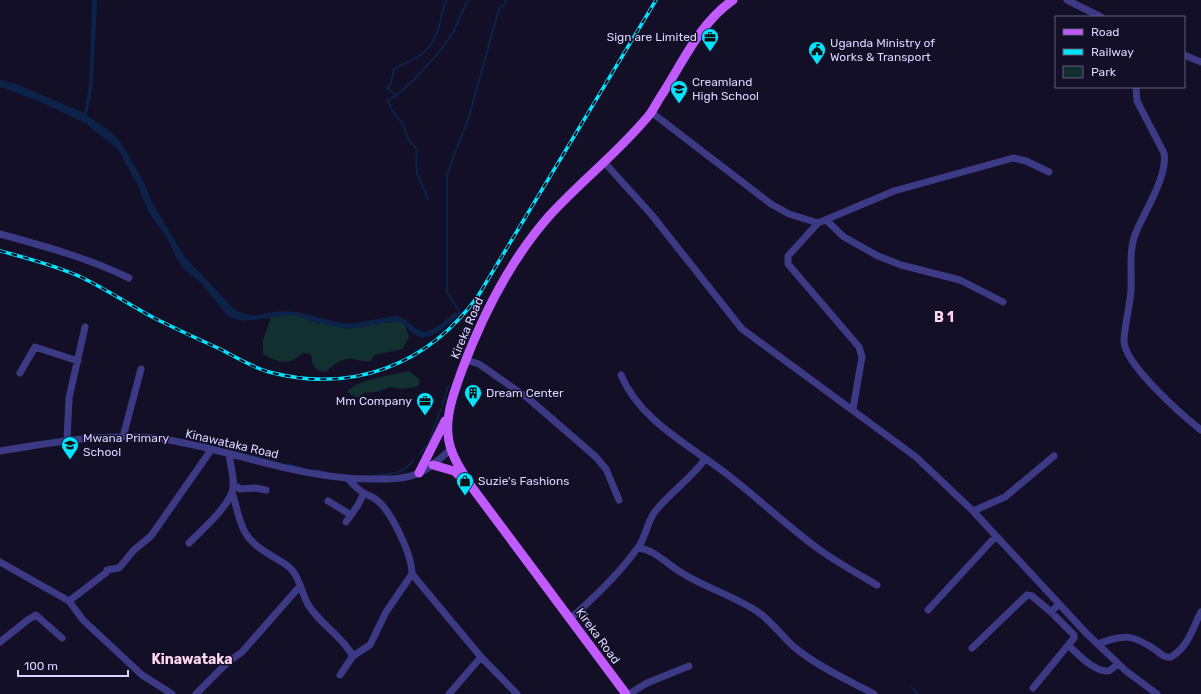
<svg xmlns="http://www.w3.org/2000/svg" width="1201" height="694" font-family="Rubik,sans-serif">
<rect width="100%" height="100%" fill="#130f26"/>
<path fill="#12302f" d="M284,315h10l54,14 49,-8 7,2 5,13 -6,13 -29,6 -3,6c-10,1 -11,-1 -19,-2 -10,-2 -19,6 -26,13l-9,-2 -5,-8 -1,-8 -8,-1c-15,13 -24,10 -40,1v-14l8,-23z
M409,371l10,8 1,4 -4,4 -16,2 -10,-2 -14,5 -12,1 -7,5 -10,-6c10,-13 47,-17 62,-21z"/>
<path fill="#0c2248" d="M92,0h5l-4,85 -6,30 24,17 11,12 21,37 10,23 31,52 51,54c22,11 29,1 50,1 20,0 38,9 57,12 19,2 36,-6 54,-7 10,2 13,8 21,13 12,9 30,-10 38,-17l4,3c-10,8 -28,28 -42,21 -8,-4 -11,-12 -20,-15l-49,8 -32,-6 -22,-8 -50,6 -13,-3 -6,-5 -23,-29 -18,-15 -7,-10 -10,-21 -18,-25 -10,-25 -21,-39 -33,-26 -47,-22 -38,-14v-7l16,4 68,29 5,-27z"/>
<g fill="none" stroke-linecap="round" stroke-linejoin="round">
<path stroke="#0c2248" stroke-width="2" d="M397,96l-10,-8 4,-5 3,-14c24,-11 39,-17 46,-46 2,-7 2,-17 7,-23
M428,199l-11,-26 -1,-25 -8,-9 -5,-15 -12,-15 -3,-9c16,-7 54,-49 64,-66 6,-11 10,-23 16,-34
M455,315l5,-3 -13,-20v-116l5,-16 16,-40 31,-111 6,-5 1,-4
M446,393l2,-7
M442,405l3,-9
M429,441l12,-32
M203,444l8,1
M226,449l50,13
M420,454l6,-8
M287,464l13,3
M316,470l10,2
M372,476c15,-2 33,-1 41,-16
M911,687l7,7"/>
<path stroke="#3d3a85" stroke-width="7" d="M1067,0l34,17
M1184,55l17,7
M1136,87l1,14 27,52c4,22 -18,56 -27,77 -9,19 -5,40 -6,60 -1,17 -7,37 -7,51 0,23 59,75 77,89
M651,112l120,92 18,10 29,9
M604,162l47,52 91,115 174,128 57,54 113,122 40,38 31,23
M826,220l18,17 34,19 23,9 59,15 43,22
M0,234c44,12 88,24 129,44
M466,360l13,4 50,35 67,58 10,12 13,31
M20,373l15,-26 43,14
M621,375c19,46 70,71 107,100 31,24 60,52 92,75 18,13 38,24 57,35
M853,409l9,-52 -3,-10 -71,-83v-8l30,-33 76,-32 119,-33 13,3 23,11
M123,437l18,-68
M67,441l2,-43 16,-71
M0,451c55,-9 114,-20 169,-11 68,12 133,39 202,39 16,0 33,1 48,-6 13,-5 21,-16 32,-23
M233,484l7,5 15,-1 11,2
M232,492c9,29 7,44 35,61 9,6 18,9 25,17 9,11 10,25 17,36 13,20 32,29 44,50
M328,501l23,14
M973,511l32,-14 49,-41
M346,522l12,-17 6,-12
M189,543c13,-13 37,-34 43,-51 4,-11 -2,-26 -3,-38
M638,548c18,2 28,16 44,25 24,15 52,23 76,39 13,9 23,23 35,34 25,21 53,33 81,48
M0,562l69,39 14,19 59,55 30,19
M412,574l69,83 36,37
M69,601l38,-29v-2l12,-2 15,-18 17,-14 60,-86
M928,610l68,-74
M571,618c24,-21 49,-45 68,-72 7,-10 8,-23 15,-33 15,-20 37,-34 51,-54
M0,642l29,-23 7,-4 26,23
M1098,644c26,-11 36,-9 59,7 5,4 8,7 14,6 18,-11 21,-28 30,-45
M1069,646c10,9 25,26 40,25l9,-7
M972,648l55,-53 5,1 19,16 7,-7
M340,675l13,-19 17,-11 16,-33 26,-38c0,-19 -20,-61 -34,-73 -4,-4 -9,-5 -14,-8 -6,-3 -11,-9 -16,-14
M1033,688l41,-50v-3l-23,-23
M196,694l32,-32 14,-10 58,-66
M449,694l32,-37
M629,694l18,-11 42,-17"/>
<path stroke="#c25bff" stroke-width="9" d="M433,465l21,6 10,9
M419,473l26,-52
M626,694l-155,-208c-10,-16 -22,-33 -23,-52 -2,-22 7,-44 14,-64 21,-56 48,-110 88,-155 32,-35 70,-64 100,-101 5,-7 8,-14 13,-21 21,-33 37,-70 70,-93"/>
<defs>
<path id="rail" d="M0,251c27,7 57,15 83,27 24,12 47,27 71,40 22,11 44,21 66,31 15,8 32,18 49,23 83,22 159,-7 209,-76l178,-296"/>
</defs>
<use href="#rail" stroke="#00e5ff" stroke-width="3.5"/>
<use href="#rail" stroke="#130f26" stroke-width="2" stroke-dasharray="6" stroke-linecap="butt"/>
</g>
<defs>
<symbol id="office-pin" viewBox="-11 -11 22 30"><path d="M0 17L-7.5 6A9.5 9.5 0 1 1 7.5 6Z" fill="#00e5ff" stroke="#130f26"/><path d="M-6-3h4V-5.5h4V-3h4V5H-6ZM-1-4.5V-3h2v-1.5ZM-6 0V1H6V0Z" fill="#111"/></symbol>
<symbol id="civic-pin" viewBox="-11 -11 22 30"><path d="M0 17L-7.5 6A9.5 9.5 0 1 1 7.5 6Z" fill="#00e5ff" stroke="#130f26"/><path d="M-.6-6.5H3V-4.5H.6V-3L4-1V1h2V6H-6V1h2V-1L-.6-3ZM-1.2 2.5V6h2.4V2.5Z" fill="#111"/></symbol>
<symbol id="school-pin" viewBox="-11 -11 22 30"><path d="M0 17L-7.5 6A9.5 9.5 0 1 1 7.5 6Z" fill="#00e5ff" stroke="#130f26"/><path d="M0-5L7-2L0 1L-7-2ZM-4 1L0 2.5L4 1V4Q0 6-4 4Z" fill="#111"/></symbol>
<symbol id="building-pin" viewBox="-11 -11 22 30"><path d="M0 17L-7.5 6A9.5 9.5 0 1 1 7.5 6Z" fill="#00e5ff" stroke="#130f26"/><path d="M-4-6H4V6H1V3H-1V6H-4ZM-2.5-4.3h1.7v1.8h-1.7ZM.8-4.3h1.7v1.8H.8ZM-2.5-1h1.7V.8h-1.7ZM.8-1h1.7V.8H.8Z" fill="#111"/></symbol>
<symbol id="shop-pin" viewBox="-11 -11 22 30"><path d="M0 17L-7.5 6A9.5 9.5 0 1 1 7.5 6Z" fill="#00e5ff" stroke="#130f26"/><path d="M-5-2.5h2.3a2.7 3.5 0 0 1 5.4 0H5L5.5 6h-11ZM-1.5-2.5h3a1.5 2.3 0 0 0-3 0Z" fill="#111"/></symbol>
</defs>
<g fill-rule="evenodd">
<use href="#office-pin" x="700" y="27" width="20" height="27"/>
<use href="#civic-pin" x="807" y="40" width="20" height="27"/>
<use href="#school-pin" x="669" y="79" width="20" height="27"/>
<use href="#building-pin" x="463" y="383" width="20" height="27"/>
<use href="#office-pin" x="415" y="391" width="20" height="27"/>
<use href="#school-pin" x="60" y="435" width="20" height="27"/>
<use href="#shop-pin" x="455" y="471" width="20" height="27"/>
</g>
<g text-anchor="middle" stroke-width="3" stroke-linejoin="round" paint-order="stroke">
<g font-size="12" fill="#d9d4ff" stroke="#130f26" text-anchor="start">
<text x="697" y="41" text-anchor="end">Sign are Limited</text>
<text x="830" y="47">Uganda Ministry of<tspan x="830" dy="14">Works &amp; Transport</tspan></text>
<text x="692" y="86">Creamland<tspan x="692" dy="14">High School</tspan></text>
<text x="486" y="397">Dream Center</text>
<text x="412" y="405" text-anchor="end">Mm Company</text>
<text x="83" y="442">Mwana Primary<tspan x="83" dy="14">School</tspan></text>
<text x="478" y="485">Suzie's Fashions</text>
</g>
<g font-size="12" fill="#d9d4ff" stroke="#130f26">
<text transform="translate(467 328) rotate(-67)" y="4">Kireka Road</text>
<text transform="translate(232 444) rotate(13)" y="4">Kinawataka Road</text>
<text transform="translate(598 636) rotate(54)" y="4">Kireka Road</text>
</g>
<g font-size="14" font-weight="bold" fill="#ffd6f0" stroke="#130f26">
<text x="944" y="322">B 1</text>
<text x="192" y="664">Kinawataka</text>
</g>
</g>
<rect x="1055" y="16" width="130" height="72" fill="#130f26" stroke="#625e7d"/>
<rect x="1063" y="29" width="20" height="6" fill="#c25bff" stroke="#625e7d"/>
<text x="1091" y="36" font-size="12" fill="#d9d4ff">Road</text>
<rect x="1063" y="49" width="20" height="6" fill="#00e5ff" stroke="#625e7d"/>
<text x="1091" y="56" font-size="12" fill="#d9d4ff">Railway</text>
<rect x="1063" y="66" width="20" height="12" fill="#12302f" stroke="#625e7d"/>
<text x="1091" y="76" font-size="12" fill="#d9d4ff">Park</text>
<path d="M18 670v6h110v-6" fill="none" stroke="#d9d4ff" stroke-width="2"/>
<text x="24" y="670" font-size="12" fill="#d9d4ff" stroke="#130f26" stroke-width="3" paint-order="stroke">100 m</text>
</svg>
